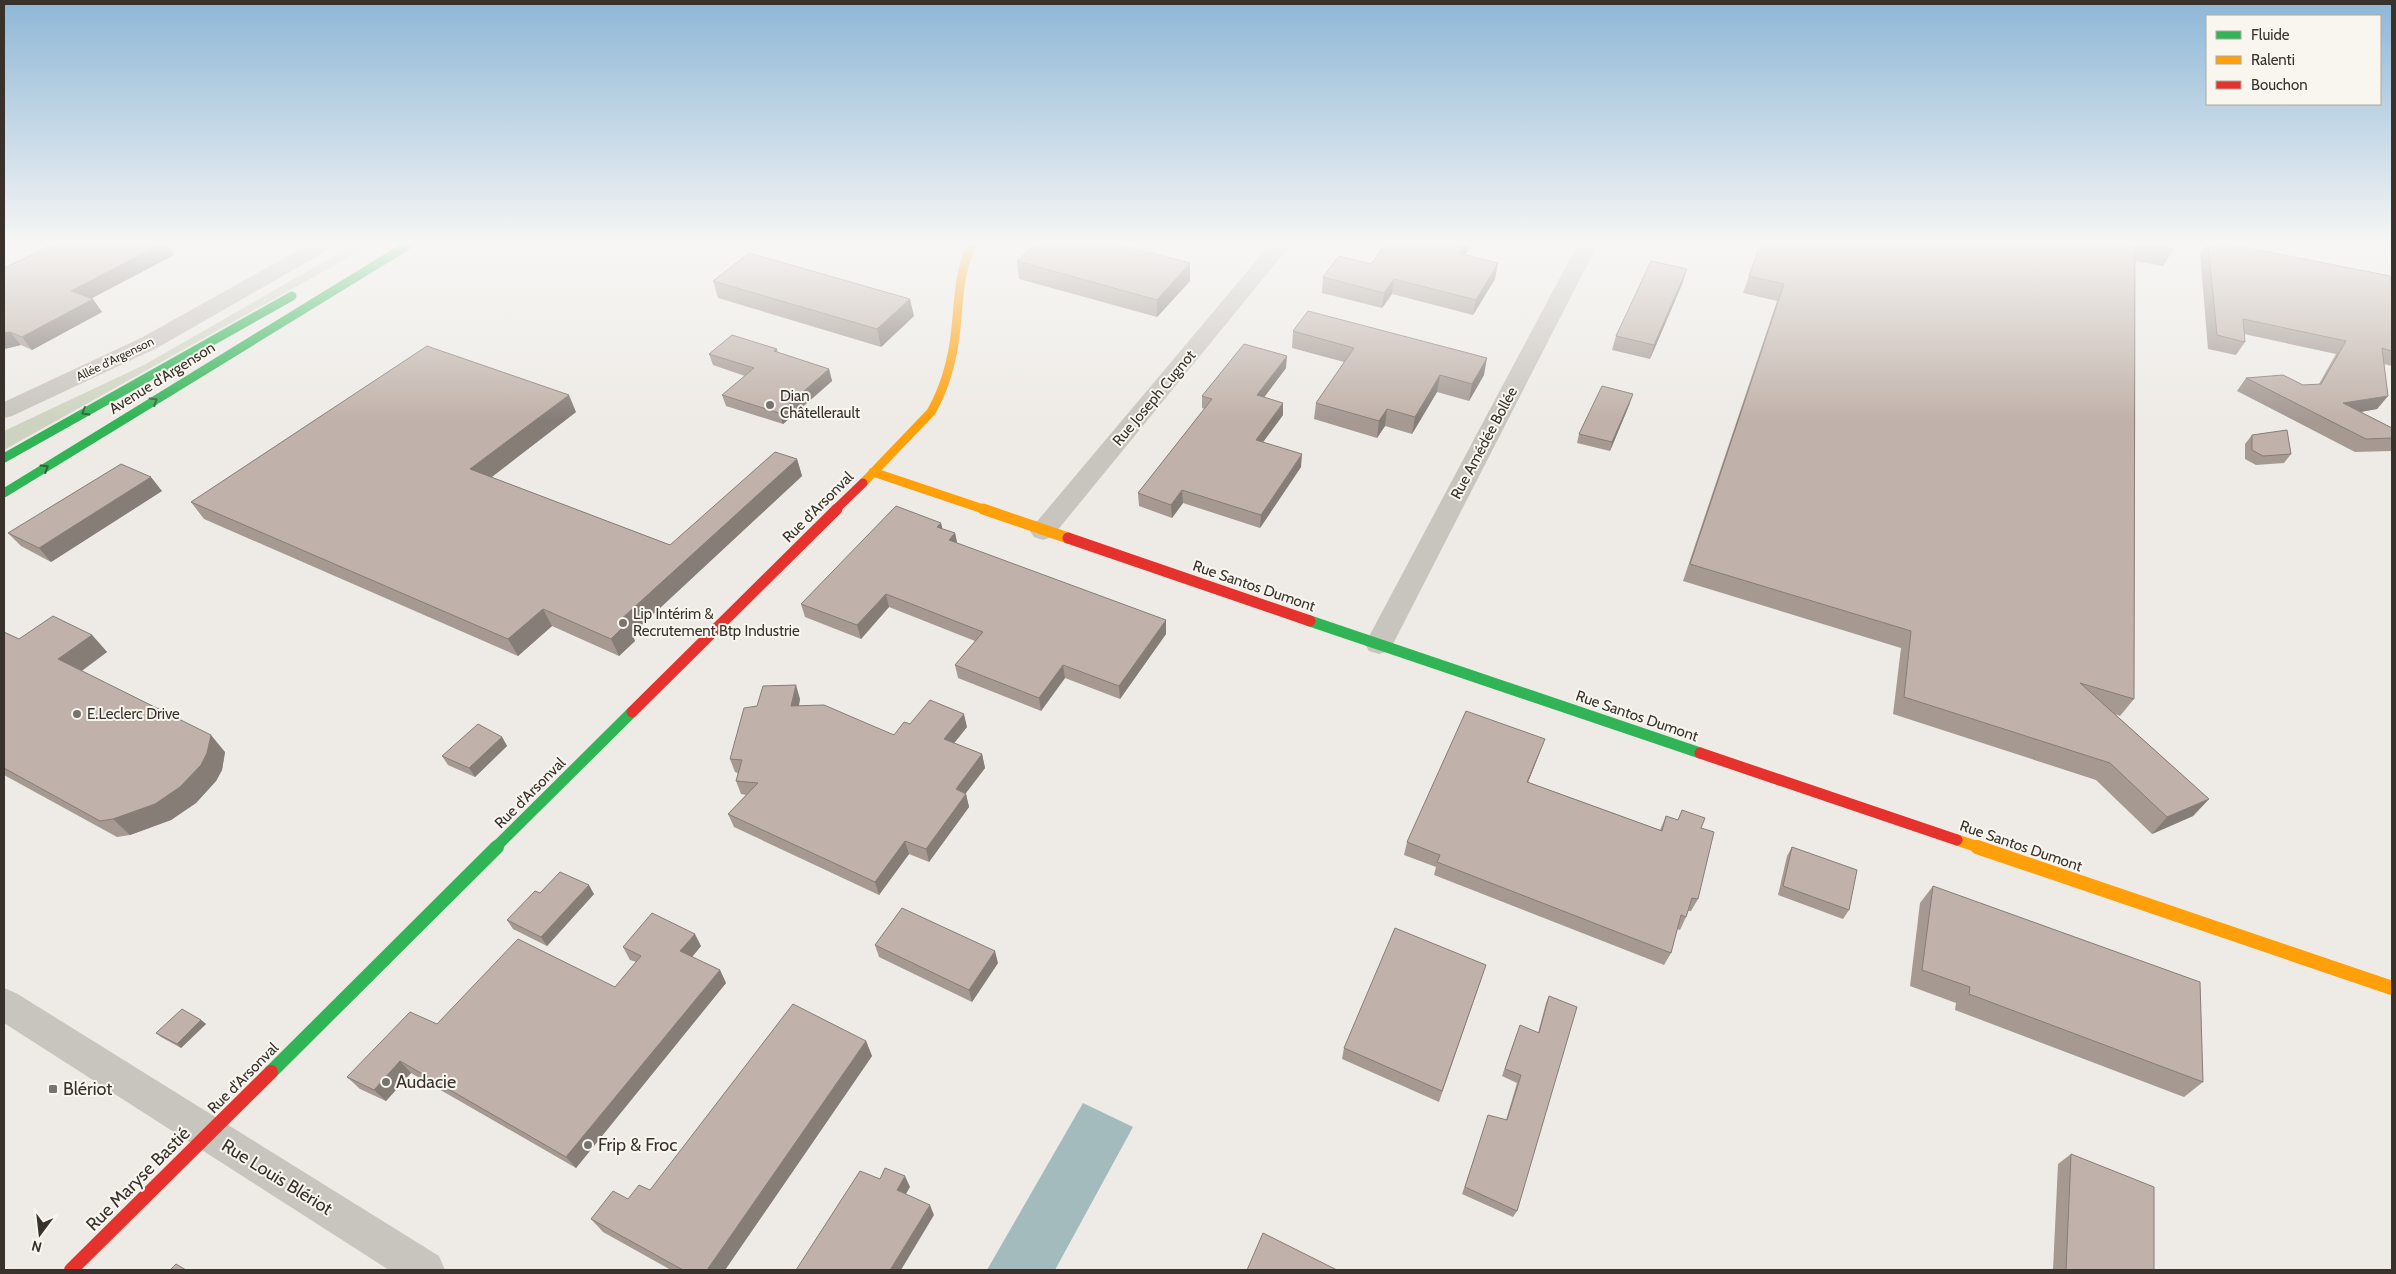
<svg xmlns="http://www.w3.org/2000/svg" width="2396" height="1274" font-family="Cabin,sans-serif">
<rect width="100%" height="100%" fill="#eeebe6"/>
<path fill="#ced3c1" d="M358,242h18l-372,208v-19l140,-66z"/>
<path fill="#a4bbbd" d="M1083,1103l50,24 -78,143h-68z"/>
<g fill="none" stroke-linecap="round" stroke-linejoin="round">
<path fill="#c8c4be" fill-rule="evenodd" d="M313,242h25l-3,4 -178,102 -145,68 -8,2v-16l137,-64z
M1272,242h21l-241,295 -9,3 -9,-3 -4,-6 4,-6z
M1579,242h20l-206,402 -4,7 -10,3 -10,-3 -4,-7z
M4,988l12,5 423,263 6,14h-56l-385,-247z"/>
<path stroke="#30b455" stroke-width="9" d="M4,458l288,-162
M4,493l409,-251"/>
<path stroke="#30b455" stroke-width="11" d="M1310,621l390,132
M495,848l137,-136"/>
<path stroke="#30b455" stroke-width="14" d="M271,1072l226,-225"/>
<path stroke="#ff9f0a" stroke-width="9" d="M873,472l113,38
M863,483l68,-71c15,-26 22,-54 25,-84 3,-29 3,-59 17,-86"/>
<path stroke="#ff9f0a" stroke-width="11" d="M983,509l85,29
M1957,840l24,8"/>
<path stroke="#ff9f0a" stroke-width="14" d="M1977,847l415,141"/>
<path stroke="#e5322d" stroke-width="9" d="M835,510l28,-27"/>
<path stroke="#e5322d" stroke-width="11" d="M1068,538l242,83
M632,712l205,-203
M1700,753l257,87"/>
<path stroke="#e5322d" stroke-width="14" d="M71,1270l200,-198"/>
</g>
<path fill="#a59992" d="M623,242h30l-8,6z
M1387,242h86l-8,13 30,24 -22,36 -81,-21 -10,14 -60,-15 1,-16 48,-13z
M1683,242h19l-2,4z
M1761,242h411l1,8 -10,16 -28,-5 -1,438 -14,17 -5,-2 94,85 -16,17 -41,18 -56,-54 -203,-66 8,-66 -218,-67 94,-280 -34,-8z
M2207,242h11l174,45v79l-8,-2 4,32 -11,13 -17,3 32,16v23l-37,1 -118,-61 9,-13 57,7 16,-1 17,-30 -92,-20 1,8 -9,13 -28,-6 -8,-96z
M174,255l-83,43 11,14 -70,38 -11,-5 -17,4v-81z
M1017,261l173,2v18l-33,36 -138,-38z
M713,281l201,35 -33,31 -163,-49z
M1683,282l-33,77 -38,-9 4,-14z
M1293,331l191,44 -15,26 -32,-9 -25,42 -27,-8 -8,12 -63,-19 2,-16 28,-41 -52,-14z
M777,349l1,4 51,16 3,12 -49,43 -57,-18 -4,-11 23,-19 -32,-11 -4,-11z
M1286,368l-22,29 19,18 -20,27 38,25 -41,61 -77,-25 -11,15 -33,-12 -1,-13 67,-84 -3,-1v-12z
M1630,403l-20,48 -33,-8 2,-9z
M576,412l-85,65 179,68 127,-86 5,17 -170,158 3,7 -16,15 -67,-30 -34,30 -314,-137 -13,-17z
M2252,435l39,19 -7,9 -28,2 -11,-6v-15z
M162,491l-111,71 -30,-16 -13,-13z
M941,523l1,6 13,4 2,10 209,91 -46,65 -55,-21 -24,33 -83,-33 -3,-13 20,-24 -86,-34 -28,32 -56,-22 -4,-13z
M4,632l15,7 73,-4 15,17 -25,19 143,81 -3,18 -6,11 -20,22 -25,17 -41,15 -13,2 -113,-62z
M800,699l-1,7 95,29 16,-11 57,3 -13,16 28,11 3,14 -19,25v1l3,13 -40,55 -20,-8 -30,41 -145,-68 -6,-13 18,-19 -5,-1 -5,-13 2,-8 -3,-1 -5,-13 27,-53z
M502,737l5,9 -32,31 -27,-12 -6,-9z
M1540,752l-12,30 132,48 6,-14 35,12 -3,71 -7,12h-3l-2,6 -6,13 -3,-1 -6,24 -7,12 -230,-90 2,-8 -32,-12 3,-13z
M1792,847l57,63 -6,9 -65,-24 9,-39z
M1933,886l270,196 -19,15 -229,-87 1,-7 -46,-17 10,-83z
M540,893l54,1 -47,52 -34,-17 -6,-9z
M875,945l123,18 -26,39 -93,-45z
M701,946l-9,11 28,13 6,13 -150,185 -165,-95 -25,28 -26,-12 -13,-12 90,-53 178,-37 21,-25 -6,-2 -7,-13z
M1482,977l-43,125 -97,-43 2,-11z
M1549,996l-32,215 -4,6 -51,-23 24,-71 20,-3 11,-37 -15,-7 15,-43h21l8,-30z
M201,1020l5,4 -25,24 -20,-11 -5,-4z
M866,1041l6,15 -147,214h-54l-68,-38 -12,-13 37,-20 22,-9z
M2071,1154l83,116h-101l5,-106z"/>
<path fill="#867d77" d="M165,242h1l8,13 -93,49 -10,-13z
M643,242h10l-8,6z
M1465,242h8l-17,27 2,-16z
M1190,263v18l-33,36v-17z
M1498,263l-3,16 -22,36 3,-15z
M1687,269l-4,13 -33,77 4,-14z
M1394,279l-2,15 -10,14 2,-15z
M93,299l9,13 -70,38 -10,-13z
M910,299l4,17 -33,31 -4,-18z
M10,332l11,13 -17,4v-16z
M1287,356l-1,12 -29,39v-12z
M1487,358l-3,17 -15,26 3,-17z
M829,369l3,12 -49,43 -4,-11z
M1440,375l-3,17 -25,42 3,-17z
M1633,394l-3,9 -20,48 2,-9z
M569,395l7,17 -97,75 -9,-18z
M2388,396l-11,13 -45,8 11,-14z
M1283,403v12l-28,38 1,-13z
M1387,409l-2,17 -8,12 2,-17z
M1302,454l-1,13 -41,61 1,-13z
M797,459l5,17 -170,158 3,7 -16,15 -8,-17 8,-18z
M151,477l11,14 -111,71 -12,-14z
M1182,490l1,13 -11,15 -1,-13z
M941,523l3,13 -7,-9z
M955,533l3,14 -9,-7z
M886,594l3,13 -28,32 -4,-14z
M543,609l9,17 -34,30 -10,-17z
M1166,620v14l-46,65 -1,-13z
M92,635l15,17 -33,24 -16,-17z
M1063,665l2,13 -24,33 -2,-13z
M796,685l4,14 -4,20 -5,-13z
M964,714l3,13 -20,25 -3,-13z
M211,735l14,17 -3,18 -6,11 -20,22 -25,17 -41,15 -17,-16z
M502,737l5,9 -32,31 -6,-9z
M1545,739l-5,13 -17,43 4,-13z
M982,754l3,14 -26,34 -3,-13z
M966,794l3,13 -40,55 -3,-13z
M2209,799l-16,17 -41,18 15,-17z
M905,841l4,13 -30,41 -4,-13z
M589,885l5,9 -47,52 -6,-9z
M695,934l6,12 -14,17 -7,-12z
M995,951l3,12 -26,39 -3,-12z
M720,970l6,13 -150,185 -10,-11z
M201,1020l5,4 -25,24 -4,-4z
M866,1041l6,15 -147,214h-18z
M400,1061l11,12 -25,28 -12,-11z
M905,1176l5,11 -8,14 -5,-11z
M930,1205l4,10 -33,55h-11z"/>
<path fill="#c0b2aa" stroke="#867d77" d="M58,242h107l-94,49 22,8 -71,38 -12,-5 -6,1v-65z
M1038,242h71l81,21 -33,37 -140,-39z
M1387,242h78l-7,11 40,10 -22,37 -82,-21 -10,14 -61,-16 16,-21 32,8z
M1761,242h374l-1,457 -54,-16 129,116 -42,18 -57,-54 -206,-66 7,-66 -221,-67 94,-280 -35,-8z
M2135,242h37l1,8z
M2208,242h10l172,34 2,11v64l-10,-3 6,48 -45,7 49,25v10l-26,1 -120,-61 37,-3 20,10 18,-1 25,-43 -103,-22 2,23 -28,-7z
M749,253l161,46 -33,30 -164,-48z
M1651,261l36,8 -33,76 -38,-9z
M1308,311l179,47 -15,26 -32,-9 -25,42 -28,-8 -8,12 -63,-18 38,-55 -61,-17z
M732,335l45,14 -3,2 55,18 -50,44 -57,-18 32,-27 -45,-14z
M1244,344l43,12 -30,39 26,8 -27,37 46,14 -41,61 -79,-25 -11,15 -33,-12 74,-94 -10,-3z
M427,346l142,49 -99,74 200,76 105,-93 22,7 -178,162 8,2 -16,16 -68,-30 -35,30 -317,-137z
M1602,386l31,8 -21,48 -33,-8z
M2287,430l4,24 -28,2 -11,-6v-15z
M121,464l30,13 -112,71 -31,-15z
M896,506l45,17 -4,4 18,6 -6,7 217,80 -47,66 -56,-21 -24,33 -84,-33 28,-33 -97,-38 -29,31 -56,-21z
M53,616l39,19 -34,24 153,76 -4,18 -6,12 -21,22 -25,17 -42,15 -13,2 -96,-53v-136l15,7z
M796,685l-5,21 33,-1 70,30 10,-13 6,2 20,-24 34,14 -20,25 38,15 -26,35 10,5 -40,55 -21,-8 -30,41 -147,-68 30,-31 -22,-2 6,-21 -12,-1 14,-51 13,-2 6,-20z
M1466,711l79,28 -18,43 135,49 4,-15 12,4 4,-10 23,8 -4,10 13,4 -16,67 -6,-1 -6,19 -5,-2 -10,38 -234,-91 3,-7 -33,-13z
M478,724l24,13 -33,31 -27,-12z
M1792,847l65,23 -8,40 -66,-24z
M560,872l29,13 -48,52 -34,-17 28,-29 5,2z
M1933,886l267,96 3,100 -234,-88 1,-7 -48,-17z
M902,908l93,43 -26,39 -94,-45z
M652,913l43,21 -15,17 40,19 -154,187 -166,-96 -26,29 -27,-13 63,-65 27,12 81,-85 97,48 26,-31 -18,-9z
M1395,928l91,37 -44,126 -98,-43z
M1549,996l28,11 -60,204 -52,-24 23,-72 19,5 14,-45 -16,-6 15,-44 19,8z
M793,1004l73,37 -159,229h-24l-92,-51 22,-28 15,8 11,-14 11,5z
M182,1009l19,11 -24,24 -21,-11z
M2071,1154l83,33v83h-88z
M885,1168l20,8 -8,14 33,15 -40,65h-94l64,-99 20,8z
M1263,1233l74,37h-90z
M176,1264l10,6h-16z"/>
<defs><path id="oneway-chevron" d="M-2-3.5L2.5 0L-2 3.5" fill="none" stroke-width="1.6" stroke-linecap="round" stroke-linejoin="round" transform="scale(1.25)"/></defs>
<g stroke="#36603a">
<use href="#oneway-chevron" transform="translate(154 401) rotate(-32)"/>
<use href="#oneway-chevron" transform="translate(85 412) rotate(150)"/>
<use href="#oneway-chevron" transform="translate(45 468) rotate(-32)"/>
</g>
<linearGradient id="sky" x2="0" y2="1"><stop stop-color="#8db7d7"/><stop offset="0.58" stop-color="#f7f6f4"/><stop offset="1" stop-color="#f7f6f4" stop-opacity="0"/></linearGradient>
<rect width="2396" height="420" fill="url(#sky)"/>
<g fill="#78736d" stroke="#f9f6ef" stroke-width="2">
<circle cx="770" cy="405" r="5"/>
<circle cx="623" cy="623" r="5"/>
<circle cx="77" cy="714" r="5"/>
<circle cx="386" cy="1082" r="5"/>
<rect x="48" y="1084" width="10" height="10" rx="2.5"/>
<circle cx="588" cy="1145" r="5"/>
</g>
<g text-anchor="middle" stroke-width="4" stroke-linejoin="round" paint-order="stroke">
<g font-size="12" fill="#39322c" stroke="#f9f6ef">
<text transform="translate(115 359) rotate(-26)" y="4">Allée d’Argenson</text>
</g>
<g font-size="15" fill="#39322c" stroke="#f9f6ef">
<text transform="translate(162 378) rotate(-32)" y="5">Avenue d'Argenson</text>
<text transform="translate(1154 398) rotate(-50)" y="5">Rue Joseph Cugnot</text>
<text transform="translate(1484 443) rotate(-62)" y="5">Rue Amédée Bollée</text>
<text transform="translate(818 507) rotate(-45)" y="5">Rue d'Arsonval</text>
<text transform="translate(1254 586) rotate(19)" y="5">Rue Santos Dumont</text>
<text transform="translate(1637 716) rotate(19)" y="5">Rue Santos Dumont</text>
<text transform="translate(530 793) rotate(-45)" y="5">Rue d'Arsonval</text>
<text transform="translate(2021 846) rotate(19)" y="5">Rue Santos Dumont</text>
<text transform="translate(243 1078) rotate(-45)" y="5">Rue d'Arsonval</text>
</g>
<g font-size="15" fill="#39322c" stroke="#f9f6ef" text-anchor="start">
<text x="780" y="401">Dian<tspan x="780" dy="17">Châtellerault</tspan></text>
<text x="633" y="619">Lip Intérim &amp;<tspan x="633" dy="17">Recrutement Btp Industrie</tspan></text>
<text x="87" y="719">E.Leclerc Drive</text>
</g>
<g font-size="18" fill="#39322c" stroke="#f9f6ef" text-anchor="start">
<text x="396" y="1088">Audacie</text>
<text x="63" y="1095">Blériot</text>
<text x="598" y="1151">Frip &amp; Froc</text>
</g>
<g font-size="18" fill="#39322c" stroke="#f9f6ef">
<text transform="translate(277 1177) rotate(32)" y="6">Rue Louis Blériot</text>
<text transform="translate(138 1179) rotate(-45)" y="6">Rue Maryse Bastié</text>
</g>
</g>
<rect width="2396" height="1274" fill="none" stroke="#39322c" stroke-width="10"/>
<rect x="2206" y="15" width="175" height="90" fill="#f9f6ef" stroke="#aca8a1"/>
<rect x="2216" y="31" width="25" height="8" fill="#30b455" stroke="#aca8a1"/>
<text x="2251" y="40" font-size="15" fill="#39322c">Fluide</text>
<rect x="2216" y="56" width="25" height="8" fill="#ff9f0a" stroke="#aca8a1"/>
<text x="2251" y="65" font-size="15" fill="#39322c">Ralenti</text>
<rect x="2216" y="81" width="25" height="8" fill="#e5322d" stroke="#aca8a1"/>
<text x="2251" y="90" font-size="15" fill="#39322c">Bouchon</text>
<g transform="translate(40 1234) rotate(195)" stroke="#f9f6ef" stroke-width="4" paint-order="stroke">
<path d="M0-4L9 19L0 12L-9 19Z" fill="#39322c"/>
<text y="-8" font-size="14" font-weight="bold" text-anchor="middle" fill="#39322c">N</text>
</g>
</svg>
